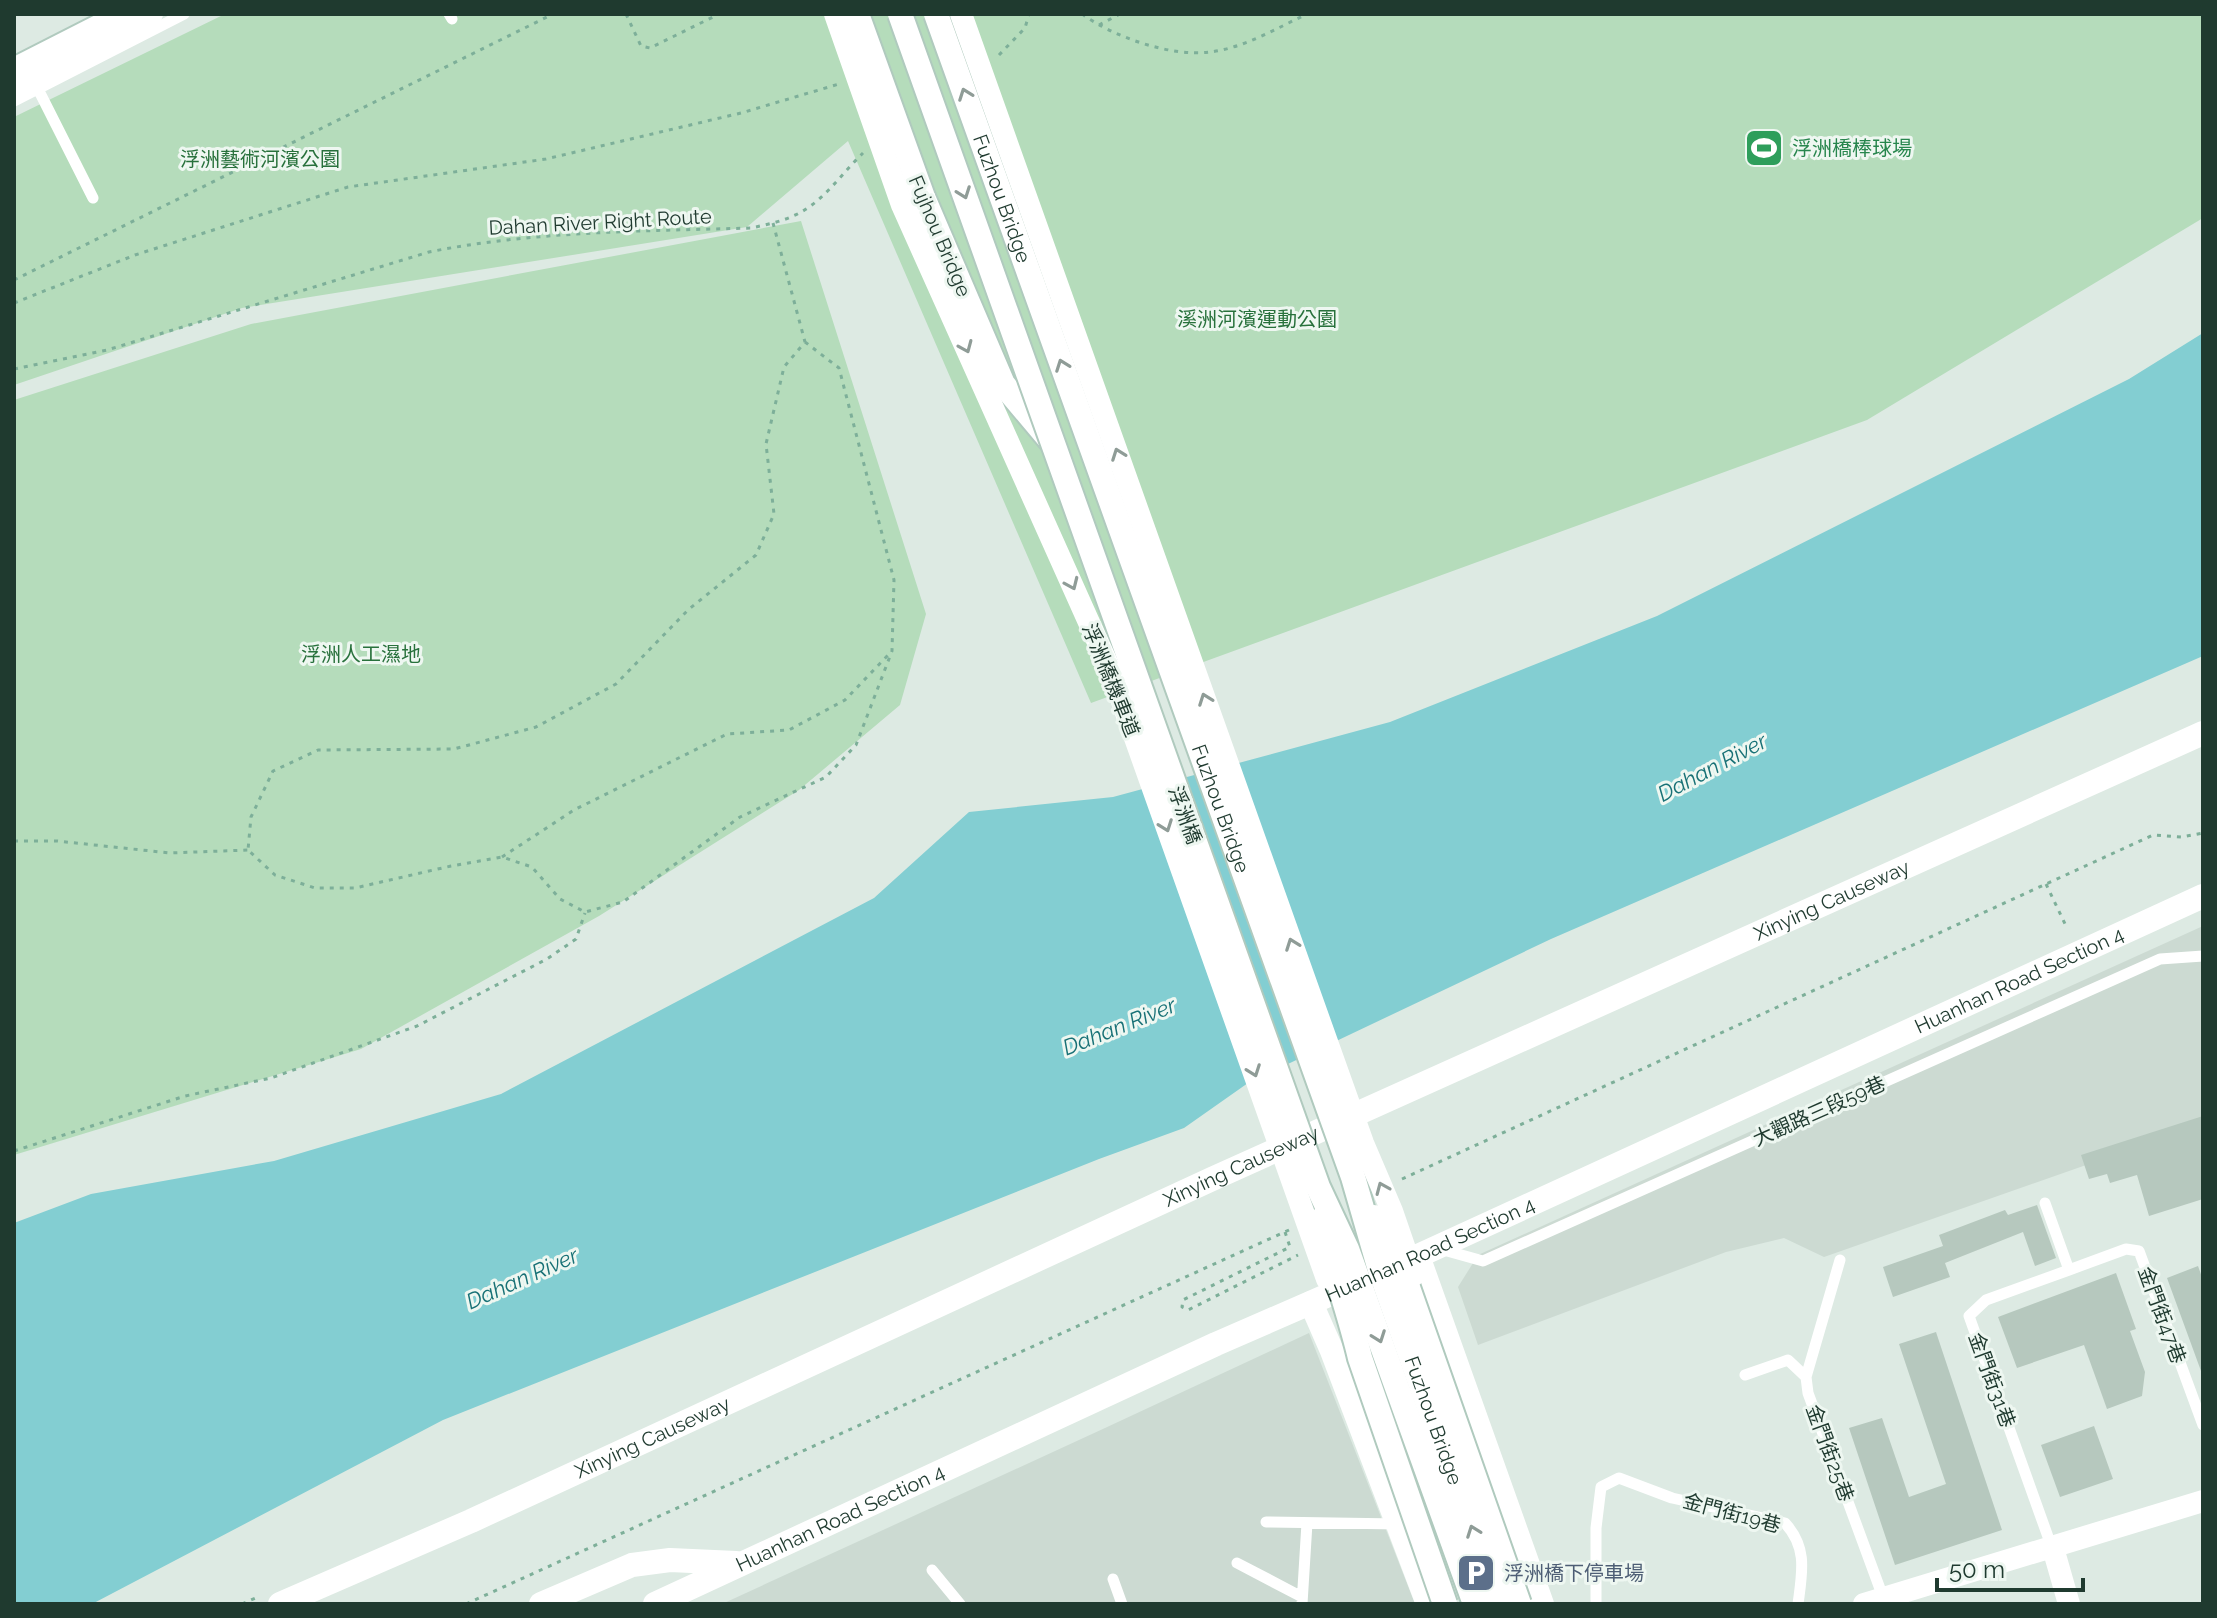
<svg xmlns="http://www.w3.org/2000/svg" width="2217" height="1618" font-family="Raleway,'Noto Sans TC',sans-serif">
<rect width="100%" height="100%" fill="#ddeae3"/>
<path fill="#ccdad2" d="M2203,926v198l-379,133 -40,-19 -58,14 -248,93 -20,-58 20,-32z
M1309,1333l106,271h-693l383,-176z"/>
<path fill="#b5dcbb" d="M225,14h1978v204l-336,202 -776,283 -243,-562 -101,86 -505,81 -228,77v-268z
M801,221l125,393 -26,91 -101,85 -200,126 -238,133 -347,106v-755l237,-76z"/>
<path fill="#83ced2" d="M2203,333v323l-652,283 -303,144 -64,45 -85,31 -656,261 -351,184h-78v-381l77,-29 183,-33 227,-67 373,-196 95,-86 144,-15 277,-75 267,-106 472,-237z"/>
<path fill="#b6c8be" d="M2203,1116v83l-54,17 -12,-41 -27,8 -3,-9 -18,5 -8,-24z
M2037,1205l19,53 -21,8 -12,-34 -78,31 5,14 -57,20 -10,-30 60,-21 -4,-11 66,-25 3,5z
M2198,1266l5,14 -2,91 -34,-93z
M2116,1273l20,56 -6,2 15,41 -3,24 -35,13 -23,-64 -67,23 -19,-51z
M1936,1332l66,198 -107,35 -46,-137 33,-10 27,79 37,-13 -47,-140z
M2094,1426l19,53 -53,18 -19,-52z"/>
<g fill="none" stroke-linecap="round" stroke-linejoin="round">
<defs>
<path id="secondary" d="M14,70l110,-56
M923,197l80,187 48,57"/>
</defs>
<use href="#secondary" stroke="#b0cabe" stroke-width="28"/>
<path stroke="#7daf99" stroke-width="3" stroke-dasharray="4 6" stroke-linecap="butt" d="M626,14l15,32 9,2 69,-34
M1082,14c32,23 88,43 128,38 34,-4 67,-24 97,-38
M1099,25l21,-11
M999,55l26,-27 4,-14
M773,223l32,119 -21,25 -18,77 8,70 -18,41 -68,55 -72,74 -80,43 -82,22 -136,1 -45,21 -22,46 -3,33 27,25 40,13h40l96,-22 51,-9 30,10 28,32 25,13 38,-10 117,-85 86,-40 30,-32 36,-94 2,-71 -55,-212 -34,-26
M14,280l539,-266
M14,303l121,-48 213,-68 198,-28 195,-46 98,-29
M14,369l93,-19 322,-98c105,-21 214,-21 322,-24 14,-3 29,-6 42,-12 29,-12 48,-42 70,-63
M14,841h43l113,12 78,-3
M502,857l72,-47 153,-76 62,-4 56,-30 45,-47
M2046,884l20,42
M14,1151l171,-55 86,-18 146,-52 130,-67 29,-20 9,-26
M1402,1179l751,-344 29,2 21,-4
M1285,1232l5,15 -107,53 -1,7 6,3 110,-55
M242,1604l18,-8
M466,1604l823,-374"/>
<path stroke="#fff" stroke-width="11" d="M449,14l3,5
M38,89l55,109
M14,101l170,-87
M2045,1203l24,67 57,-21 13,2 64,174
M1440,1249l43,12 677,-302 43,-3
M1840,1260l-34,117 2,16 75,204
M1745,1375l43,-15 18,17
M1266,1522l133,2
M2052,1548l-83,-232 17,-16 83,-30
M1237,1563l65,34
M932,1570l28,34
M1113,1579l9,25
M1302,1604l5,-81
M1596,1604v-76l5,-41 18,-9 53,20 113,25c23,25 17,50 13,81"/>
<path stroke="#fff" stroke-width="22" d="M14,85l138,-71
M2053,1548l16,56
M1864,1604l339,-103"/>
<g stroke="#fff" stroke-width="24">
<path d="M1418,1256l124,348"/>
<path d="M1311,1303l21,48 96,253"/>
<path id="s1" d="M280,1604l191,-83 741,-342 991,-446"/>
<path d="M541,1604l91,-39 38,-5 66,3"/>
<path id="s2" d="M655,1604l561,-260 202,-88 785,-360"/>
</g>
<use href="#secondary" stroke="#fff" stroke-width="24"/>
<defs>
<g id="secondary-bridge">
<path d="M857,14l66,183"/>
<path d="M900,14l418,1173 29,62 128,355"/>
<path id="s3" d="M936,14l417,1163 27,93 119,334"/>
<path d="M1374,1217l25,45 120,342"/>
<path d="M1323,1218c8,48 26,92 37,140l85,246"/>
</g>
</defs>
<use href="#secondary-bridge" stroke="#b0cabe" stroke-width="28" stroke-linecap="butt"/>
<path stroke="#fff" stroke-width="22" d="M835,14l67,191 211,471 214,603
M961,14l402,1129 29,68 22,64"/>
<use href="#secondary-bridge" stroke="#fff" stroke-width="24"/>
</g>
<defs><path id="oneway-chevron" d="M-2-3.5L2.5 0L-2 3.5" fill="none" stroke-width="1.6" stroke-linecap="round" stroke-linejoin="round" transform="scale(2)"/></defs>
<g stroke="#8f9c97">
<use href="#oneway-chevron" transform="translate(965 94) rotate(-110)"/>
<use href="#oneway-chevron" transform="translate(964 193) rotate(70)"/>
<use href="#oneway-chevron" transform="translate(966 347) rotate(67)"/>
<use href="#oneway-chevron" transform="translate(1062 365) rotate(-110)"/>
<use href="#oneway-chevron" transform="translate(1118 454) rotate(-110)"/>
<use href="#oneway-chevron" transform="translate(1072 584) rotate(66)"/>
<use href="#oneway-chevron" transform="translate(1205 699) rotate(-110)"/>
<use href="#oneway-chevron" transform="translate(1166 826) rotate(70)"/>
<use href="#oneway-chevron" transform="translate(1292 944) rotate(-110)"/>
<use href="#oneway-chevron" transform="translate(1254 1071) rotate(70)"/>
<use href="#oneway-chevron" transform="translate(1382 1188) rotate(-113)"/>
<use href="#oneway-chevron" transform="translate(1379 1337) rotate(70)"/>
<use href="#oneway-chevron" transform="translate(1473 1531) rotate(-110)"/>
</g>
<defs>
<symbol id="stadium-square" viewBox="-11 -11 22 22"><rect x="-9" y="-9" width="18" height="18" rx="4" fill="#2e9e5b" stroke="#eef7f1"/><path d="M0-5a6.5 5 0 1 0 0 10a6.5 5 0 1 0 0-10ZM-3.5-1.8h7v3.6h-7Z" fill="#fff"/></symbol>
<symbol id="parking-square" viewBox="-11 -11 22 22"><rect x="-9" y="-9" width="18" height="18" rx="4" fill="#5c6f8a" stroke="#eef7f1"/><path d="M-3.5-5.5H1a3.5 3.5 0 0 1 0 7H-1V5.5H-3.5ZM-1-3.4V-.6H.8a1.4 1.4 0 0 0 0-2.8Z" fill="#fff"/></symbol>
</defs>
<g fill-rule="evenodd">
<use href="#stadium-square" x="1742" y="126" width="44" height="44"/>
<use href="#parking-square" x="1454" y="1551" width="44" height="44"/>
</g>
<g text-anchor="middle" stroke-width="6" stroke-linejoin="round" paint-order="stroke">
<g font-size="20" fill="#27864d" stroke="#eef7f1" text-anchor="start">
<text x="1792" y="155">浮洲橋棒球場</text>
</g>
<g font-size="20" fill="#28713c" stroke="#eef7f1">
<text x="260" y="166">浮洲藝術河濱公園</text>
<text x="1257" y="326">溪洲河濱運動公園</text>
<text x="361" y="661">浮洲人工濕地</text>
</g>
<g font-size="20" fill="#1f3a2f" stroke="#eef7f1">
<text dy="7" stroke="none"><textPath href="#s3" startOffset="196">Fuzhou Bridge</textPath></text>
<text transform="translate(600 222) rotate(-3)" y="7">Dahan River Right Route</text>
<text transform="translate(940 236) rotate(67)" y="7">Fujhou Bridge</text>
<text transform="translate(1111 680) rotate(68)" y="7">浮洲橋機車道</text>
<text dy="7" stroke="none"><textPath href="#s3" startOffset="844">Fuzhou Bridge</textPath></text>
<text transform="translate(1185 815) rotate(70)" y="7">浮洲橋</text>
<text dy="7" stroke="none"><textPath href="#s1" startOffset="1704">Xinying Causeway</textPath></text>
<text dy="7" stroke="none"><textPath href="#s2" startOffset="1500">Huanhan Road Section 4</textPath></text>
<text transform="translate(1819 1111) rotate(-24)" y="7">大觀路三段59巷</text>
<text dy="7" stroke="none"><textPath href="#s1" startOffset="1056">Xinying Causeway</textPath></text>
<text dy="7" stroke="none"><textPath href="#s2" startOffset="852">Huanhan Road Section 4</textPath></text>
<text transform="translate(2162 1315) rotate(70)" y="7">金門街47巷</text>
<text transform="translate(1992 1380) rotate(70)" y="7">金門街31巷</text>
<text dy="7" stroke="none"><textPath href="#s3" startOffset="1492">Fuzhou Bridge</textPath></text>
<text dy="7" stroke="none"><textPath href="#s1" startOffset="408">Xinying Causeway</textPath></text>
<text transform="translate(1830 1453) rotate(70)" y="7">金門街25巷</text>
<text transform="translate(1732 1513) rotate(15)" y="7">金門街19巷</text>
<text dy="7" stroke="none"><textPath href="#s2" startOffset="204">Huanhan Road Section 4</textPath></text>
</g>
<g font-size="20" fill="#4e5e75" stroke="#eef7f1" text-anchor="start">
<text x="1504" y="1580">浮洲橋下停車場</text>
</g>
<g font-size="22" font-style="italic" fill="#187176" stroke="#eef7f1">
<text transform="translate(1712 767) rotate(-28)" y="8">Dahan River</text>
<text transform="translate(1119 1026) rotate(-22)" y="8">Dahan River</text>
<text transform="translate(522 1278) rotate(-24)" y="8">Dahan River</text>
</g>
</g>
<rect width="2217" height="1618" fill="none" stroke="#1f3a2f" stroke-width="32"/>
<path d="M1937 1578v12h146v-12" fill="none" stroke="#1f3a2f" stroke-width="4"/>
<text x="1949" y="1578" font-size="24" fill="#1f3a2f" stroke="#eef7f1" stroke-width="6" paint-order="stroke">50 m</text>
</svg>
